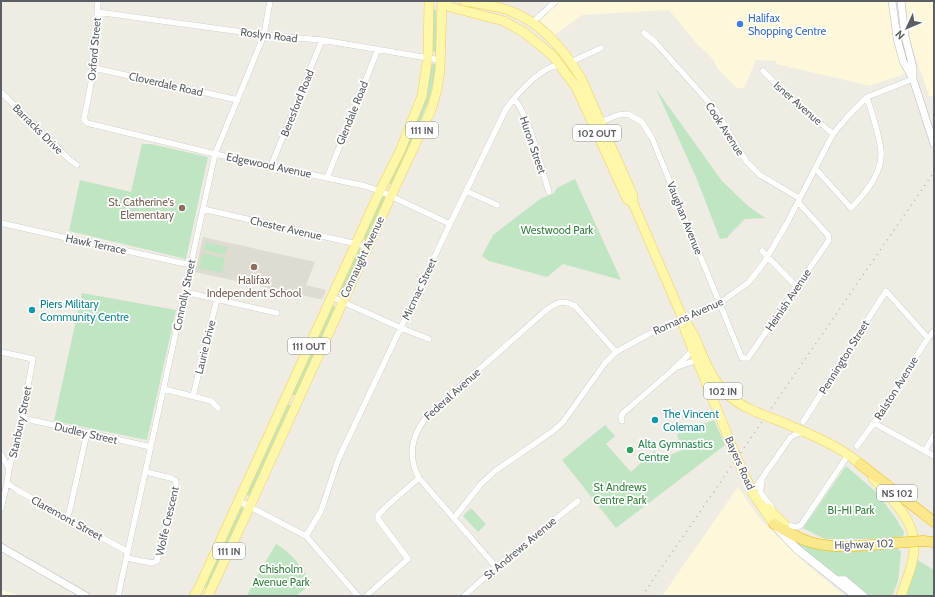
<svg xmlns="http://www.w3.org/2000/svg" width="935" height="597" font-family="Cabin,sans-serif">
<rect width="100%" height="100%" fill="#eeece3"/>
<path fill="#fdf8d9" d="M556,1h340l6,42 9,29 -37,12 -3,2 -95,-22 1,-3 -21,-1 -12,28h-7l-20,-20 -4,-9 -16,-15 -28,-34 -87,5 -27,20 -17,-17z
M905,1h29v96l-5,-1 -18,-53z
M738,487l22,32 48,46 37,31h-183z
M1,590l20,6h-20z"/>
<path fill="#dedbd1" d="M203,237l112,25 -9,23 20,5 -3,8 -4,1 -124,-27z"/>
<path fill="#c0e5c2" d="M433,10h3v42h-2l-1,-2z
M432,63l4,2 1,2 -8,33 -9,22 -29,63 -2,-3z
M656,89l66,92 26,25 17,12 -20,1 -14,14 -4,5 -7,1 -24,-62z
M142,144h9l57,13 -22,102 -117,-28 11,-51 51,12z
M575,179l46,101 -58,-16 -16,13 -58,-16 -7,-5 11,-21 47,-36 14,-6 3,-5z
M384,196l2,3 -19,41 -4,-1 -1,-2 20,-40z
M206,242l21,5 -2,8 -21,-5z
M359,248l2,1v2l-19,42h-4z
M202,253l23,5 -3,15 -23,-5z
M82,293l94,17 -29,130 -93,-19z
M331,305l4,2v2l-39,86h-5z
M287,405h3v4l-39,86 -2,1 -3,-2z
M714,420l11,25 -109,83 -54,-68 43,-35 10,11 -9,8 25,28 23,-21 7,8 21,-9 -5,-16z
M846,466l30,26 19,25 9,15 -1,5 -35,2h-43l-22,-11z
M240,508h3l1,4 -36,75 -4,1v-3z
M471,508l15,16 -8,8 -15,-16z
M791,536l12,6 94,6 4,4 -3,29 -6,15h-23l-25,-19h-8l-38,-31z
M276,544c17,9 25,24 36,39l-16,13h-49l7,-15z
M916,559l18,11v26h-29z"/>
<g fill="none" stroke-linecap="round" stroke-linejoin="round">
<defs>
<path id="minor" d="M98,1l-4,67 -10,51 3,4 128,31 150,32 15,5 70,33
M97,12l167,23 58,5 118,20
M532,23l24,-22
M644,33l11,9 60,67 31,52 14,14 39,23
M571,62l30,-14
M94,68l144,32
M763,71l25,25 45,38
M1,92l69,68 7,5
M514,99c16,18 27,69 35,93
M600,122l18,-7 10,-1 14,8 10,16 90,220h6l81,-118 -1,-5 -30,-33
M271,166l51,-126
M816,169l35,39c14,-14 32,-35 30,-57 -2,-18 -9,-37 -14,-54
M327,178l51,-129
M466,191l31,14
M203,209l145,33 8,1 11,4
M1,223l57,13 133,29
M762,251l35,36
M185,292l92,21
M332,297l69,31 28,11
M1,352l32,7 -11,59 -13,51 -2,14 -6,26
M674,368l23,-8
M164,389l47,12 7,7
M193,396l24,-97
M22,418l129,29
M622,421l-1,-4 2,-4 51,-44 19,-19
M803,422l83,-131 42,47
M874,423l60,33
M857,446l17,-23 54,-85 6,-7
M925,451l9,-16
M1,454l8,15
M762,481l-2,11 12,16
M7,483l10,7 111,62
M753,491l37,-53 6,-4 7,-2
M239,501l67,35 52,60
M66,517l3,-4 18,-80
M454,518l27,-34 14,-13 58,-40 10,-9 42,-59 11,-11 31,-17 73,-32 29,-21 14,-18 23,-39 47,-91 16,-19 18,-18 46,-18
M785,525l12,2 4,-2 47,-70
M306,536l15,-25 17,-51 112,-236 56,-115c11,-15 35,-43 54,-44
M127,558l25,5 5,-2 19,-76v-4l-5,-3 -25,-6
M496,567l-77,-89c-13,-24 -7,-45 11,-65l115,-102c10,-8 18,-12 30,-5l41,46
M836,580l4,-1h5l20,17
M118,596l97,-442 49,-119 6,-34
M366,596l42,-37 -30,-40v-4l11,-11 30,-26
M464,596l32,-29 82,-66"/>
<path id="tertiary" d="M892,1l5,37 6,23 10,18 21,65
M901,1l4,35 8,32v11
M1,547l85,49"/>
<path id="secondary" d="M778,529l19,20 59,47"/>
<path id="primary" d="M443,1l7,6 54,14 21,12 28,23 23,31 51,112 6,4
M464,1c12,2 25,4 37,7 37,10 61,39 80,70l52,118v7l50,116 2,11 48,119
M683,319c9,10 13,21 18,33 12,30 24,47 55,60
M782,422c26,12 63,25 83,47
M742,470l12,25 20,29
M873,478c17,19 41,41 41,67 1,17 -8,35 -13,51
M768,508l17,17
M194,596l4,-6 182,-399 20,-40 22,-55 6,-39 1,-56
M208,596l42,-90 141,-310 40,-86 6,-20 3,-21 2,-68"/>
<path id="motorway" d="M860,464l74,58
M774,524c12,7 23,14 36,18 27,8 57,3 84,1
M923,541l11,1"/>
</defs>
<use href="#minor" stroke="#b8babf" stroke-width="6"/>
<use href="#tertiary" stroke="#b8babf" stroke-width="8"/>
<use href="#secondary" stroke="#b9bbc1" stroke-width="9"/>
<use href="#primary" stroke="#f0d15a" stroke-width="10"/>
<use href="#motorway" stroke="#efb602" stroke-width="11"/>
<use href="#minor" stroke="#fff" stroke-width="5.5"/>
<use href="#tertiary" stroke="#fff" stroke-width="7"/>
<use href="#secondary" stroke="#fff" stroke-width="8"/>
<use href="#primary" stroke="#fef6a8" stroke-width="9"/>
<use href="#motorway" stroke="#fce88c" stroke-width="10"/>
<path stroke="#b4b5b5" stroke-width="1.5" stroke-dasharray="1 5" stroke-linecap="butt" d="M642,596l292,-424"/>
<defs>
<path id="primary-bridge" d="M756,412l26,10
M733,449l9,21"/>
<path id="motorway-bridge" d="M894,543l29,-2"/>
</defs>
<use href="#primary-bridge" stroke="#f0d15a" stroke-width="10" stroke-linecap="butt"/>
<use href="#motorway-bridge" stroke="#efb602" stroke-width="11" stroke-linecap="butt"/>
<use href="#primary-bridge" stroke="#fef6a8" stroke-width="9"/>
<use href="#motorway-bridge" stroke="#fce88c" stroke-width="10"/>
</g>
<circle fill="#3f7fe0" stroke="#fff" stroke-width="1.5" cx="740" cy="24" r="4"/>
<g fill="#8d6e63" stroke="#fff" stroke-width="1.5">
<circle cx="182" cy="208" r="4"/>
<circle cx="254" cy="267" r="4"/>
</g>
<g fill="#0f9aa8" stroke="#fff" stroke-width="1.5">
<circle cx="32" cy="310" r="4"/>
<circle cx="655" cy="420" r="4"/>
</g>
<circle fill="#2e9e5b" stroke="#fff" stroke-width="1.5" cx="630" cy="450" r="4"/>
<g text-anchor="middle" stroke-width="3.5" stroke-linejoin="round" paint-order="stroke">
<g fill="#fff" stroke="#8c8e92" stroke-width="1">
<rect x="406" y="122" width="32" height="16" rx="3"/>
<rect x="573" y="125" width="48" height="16" rx="3"/>
<rect x="288" y="338" width="42" height="16" rx="3"/>
<rect x="704" y="383" width="38" height="16" rx="3"/>
<rect x="877" y="485" width="40" height="16" rx="3"/>
<rect x="213" y="543" width="32" height="16" rx="3"/>
</g>
<g font-size="10" font-weight="bold" fill="#5b5e64">
<text x="422" y="134">111 IN</text>
<text x="597" y="137">102 OUT</text>
<text x="309" y="350">111 OUT</text>
<text x="723" y="395">102 IN</text>
<text x="897" y="497">NS 102</text>
<text x="229" y="555">111 IN</text>
</g>
<g font-size="11" fill="#366cbe" stroke="#fff" text-anchor="start">
<text x="748" y="22">Halifax<tspan x="748" dy="13">Shopping Centre</tspan></text>
</g>
<g font-size="11" fill="#5b5e64" stroke="#fff">
<text transform="translate(269 35) rotate(7)" y="4">Roslyn Road</text>
<text transform="translate(94 49) rotate(-85)" y="4">Oxford Street</text>
<text transform="translate(166 84) rotate(13)" y="4">Cloverdale Road</text>
<text transform="translate(297 103) rotate(-68)" y="4">Beresford Road</text>
<text transform="translate(798 103) rotate(41)" y="4">Isner Avenue</text>
<text transform="translate(352 113) rotate(-68)" y="4">Glendale Road</text>
<text transform="translate(38 129) rotate(45)" y="4">Barracks Drive</text>
<text transform="translate(725 129) rotate(57)" y="4">Cook Avenue</text>
<text transform="translate(533 145) rotate(71)" y="4">Huron Street</text>
<text transform="translate(269 165) rotate(12)" y="4">Edgewood Avenue</text>
<text transform="translate(685 218) rotate(68)" y="4">Vaughan Avenue</text>
<text transform="translate(286 228) rotate(13)" y="4">Chester Avenue</text>
<text transform="translate(96 244) rotate(12)" y="4">Hawk Terrace</text>
<text transform="translate(362 257) rotate(-65)" y="4">Connaught Avenue</text>
<text transform="translate(419 289) rotate(-65)" y="4">Micmac Street</text>
<text transform="translate(184 295) rotate(-78)" y="4">Connolly Street</text>
<text transform="translate(788 300) rotate(-56)" y="4">Heinish Avenue</text>
<text transform="translate(688 316) rotate(-24)" y="4">Romans Avenue</text>
<text transform="translate(205 347) rotate(-76)" y="4">Laurie Drive</text>
<text transform="translate(844 357) rotate(-58)" y="4">Pennington Street</text>
<text transform="translate(896 388) rotate(-58)" y="4">Ralston Avenue</text>
<text transform="translate(452 394) rotate(-42)" y="4">Federal Avenue</text>
<text transform="translate(20 422) rotate(-78)" y="4">Stanbury Street</text>
<text transform="translate(86 433) rotate(13)" y="4">Dudley Street</text>
<text transform="translate(740 463) rotate(66)" y="4">Bayers Road</text>
<text transform="translate(67 518) rotate(29)" y="4">Claremont Street</text>
<text transform="translate(167 521) rotate(-77)" y="4">Wolfe Crescent</text>
<text transform="translate(864 544) rotate(-2)" y="4">Highway 102</text>
<text transform="translate(520 548) rotate(-40)" y="4">St Andrews Avenue</text>
</g>
<g font-size="11" fill="#785e54" stroke="#fff" text-anchor="end">
<text x="174" y="206">St. Catherine's<tspan x="174" dy="13">Elementary</tspan></text>
<text x="254" y="284" text-anchor="middle">Halifax<tspan x="254" dy="13">Independent School</tspan></text>
</g>
<g font-size="11" fill="#34823e" stroke="#fff">
<text x="557" y="234">Westwood Park</text>
<text x="620" y="491">St Andrews<tspan x="620" dy="13">Centre Park</tspan></text>
<text x="851" y="514">BI-HI Park</text>
<text x="281" y="573">Chisholm<tspan x="281" dy="13">Avenue Park</tspan></text>
</g>
<g font-size="11" fill="#0d838f" stroke="#fff" text-anchor="start">
<text x="40" y="308">Piers Military<tspan x="40" dy="13">Community Centre</tspan></text>
<text x="663" y="418">The Vincent<tspan x="663" dy="13">Coleman</tspan></text>
</g>
<g font-size="11" fill="#27864d" stroke="#fff" text-anchor="start">
<text x="638" y="448">Alta Gymnastics<tspan x="638" dy="13">Centre</tspan></text>
</g>
</g>
<rect width="935" height="597" fill="none" stroke="#5b5e64" stroke-width="4"/>
<g transform="translate(907 28) rotate(226)" stroke="#ffffff" stroke-width="3" paint-order="stroke">
<path d="M0-3L7 15L0 10L-7 15Z" fill="#5b5e64"/>
<text y="-6" font-size="11" font-weight="bold" text-anchor="middle" fill="#5b5e64">N</text>
</g>
</svg>
